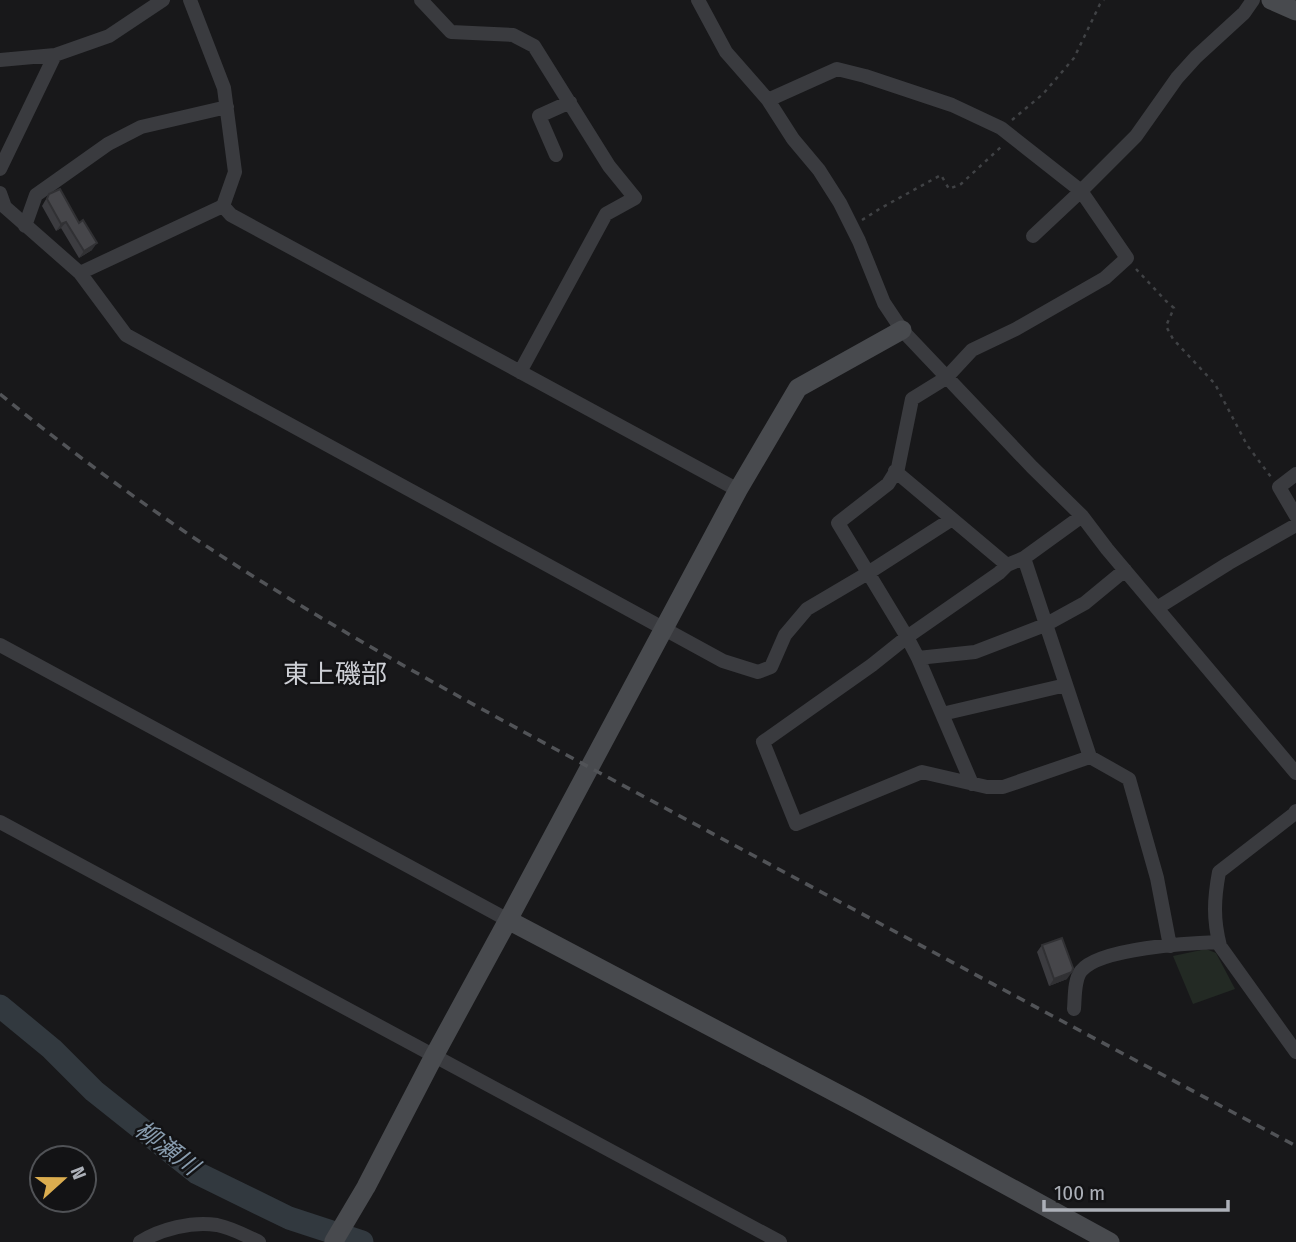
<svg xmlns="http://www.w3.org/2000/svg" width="1296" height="1242" font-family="'Fira Sans Condensed','Noto Sans JP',sans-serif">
<rect width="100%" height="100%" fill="#18181a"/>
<path fill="#232a24" d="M1206,949l10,4 19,36 -42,15 -20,-48z"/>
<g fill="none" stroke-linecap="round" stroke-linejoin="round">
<path stroke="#32393f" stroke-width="23" d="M0,1006l52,43 42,42 103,82 92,45 73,24"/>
<path stroke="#404245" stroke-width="2.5" stroke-dasharray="3.5 5" stroke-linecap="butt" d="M1012,120l31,-26 31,-36 26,-54 4,-4
M862,220l19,-12 60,-33 8,14 12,-5 41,-38
M1136,269l30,32 8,7 -8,18 7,13 42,45 32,61 24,32"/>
<path stroke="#3a3b3f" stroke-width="14" d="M421,0l30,32 62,3 21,11 75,120 26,32 -29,16 -86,158
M698,0l28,52 42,48 25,39 26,31 21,33 19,38 25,62 18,27 130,137 50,49 25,33 189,224
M0,60l55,-5 54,-19 54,-36
M768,100l69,-31 28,7 87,29 49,23 80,63 -48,45
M556,155l-17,-39 31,-14
M0,169l55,-114
M0,193l5,14 75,66 46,62 597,326 35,11 13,-5 14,-32 22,-26 61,-36 84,-54
M223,206l8,9 507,275
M25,226l11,-31 72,-51 33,-17 86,-20
M80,273l143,-67 12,-34 -11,-84 -34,-88
M895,471l112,94
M1296,474l-17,13 17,29
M1024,558l66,199 -87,30h-16l-65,-15 -126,52 -33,-82 109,-77 35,-28 92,-64 8,-8 17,-7 58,-42
M1125,570l-40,33 -40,22 -70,27 -57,6 -11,-21 -69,-114 50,-39 10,-16 14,-69 34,-21 26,-28 44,-21 89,-51 22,-20 -46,-67 55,-55 41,-58 19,-21 48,-44 9,-13
M1157,608l72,-45 67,-38
M0,645l508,275
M918,658l54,126
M942,714l124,-29
M1090,757l39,22 28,99 13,68
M1296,811l-2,3 -75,58c-5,27 -6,47 1,74l76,106
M0,822l780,420
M1074,1009c1,-12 0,-29 7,-38 18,-23 109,-28 138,-29
M140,1242c21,-13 52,-21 77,-17 15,3 28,10 42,17"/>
<path stroke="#484a4e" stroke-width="19" d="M1271,0l25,11
M508,920l351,185 251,137
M334,1241l32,-54 68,-131 74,-136 230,-430 60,-102 104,-58"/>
<path stroke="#515357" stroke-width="3.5" stroke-dasharray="9 7" stroke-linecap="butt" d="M0,394c83,68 172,132 264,189 130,81 266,152 401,225 210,113 421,226 631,338"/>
</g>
<path fill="#3c3c40" d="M49,194l43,56 -13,8 -18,-30 -5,3 -14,-25z
M1042,945l25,34 -18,7 -12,-34z"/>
<path fill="#313134" d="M66,222l-5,6 -5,3 5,-7z
M97,243l-5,7 -13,8 5,-7z
M1072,972l-5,7 -18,7 5,-7z"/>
<path fill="#46464a" stroke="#313134" stroke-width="2" d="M60,189l19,34 4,-3 14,23 -13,8 -18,-29 -5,2 -14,-25 2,-5z
M1062,938l11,30 -1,4 -18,7 -12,-34z"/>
<g text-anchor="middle" stroke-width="5" stroke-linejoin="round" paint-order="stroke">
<g font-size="24" font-style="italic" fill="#889cae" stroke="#131315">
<text transform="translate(167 1148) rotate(37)" y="8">柳瀬川</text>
</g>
<g font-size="26" fill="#cdcfd5" stroke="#131315">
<text x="335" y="683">東上磯部</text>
</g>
</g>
<g transform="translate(63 1179) rotate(69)"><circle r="33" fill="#131315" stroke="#505256" stroke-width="2"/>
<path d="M0-5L12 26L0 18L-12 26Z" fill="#dbad4f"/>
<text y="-10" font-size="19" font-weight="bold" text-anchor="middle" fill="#acb0b8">N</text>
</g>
<path d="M1044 1200v10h184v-10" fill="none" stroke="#acb0b8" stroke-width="3.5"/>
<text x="1054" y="1200" font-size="21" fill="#acb0b8" stroke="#131315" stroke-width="5" paint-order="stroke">100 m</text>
</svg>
